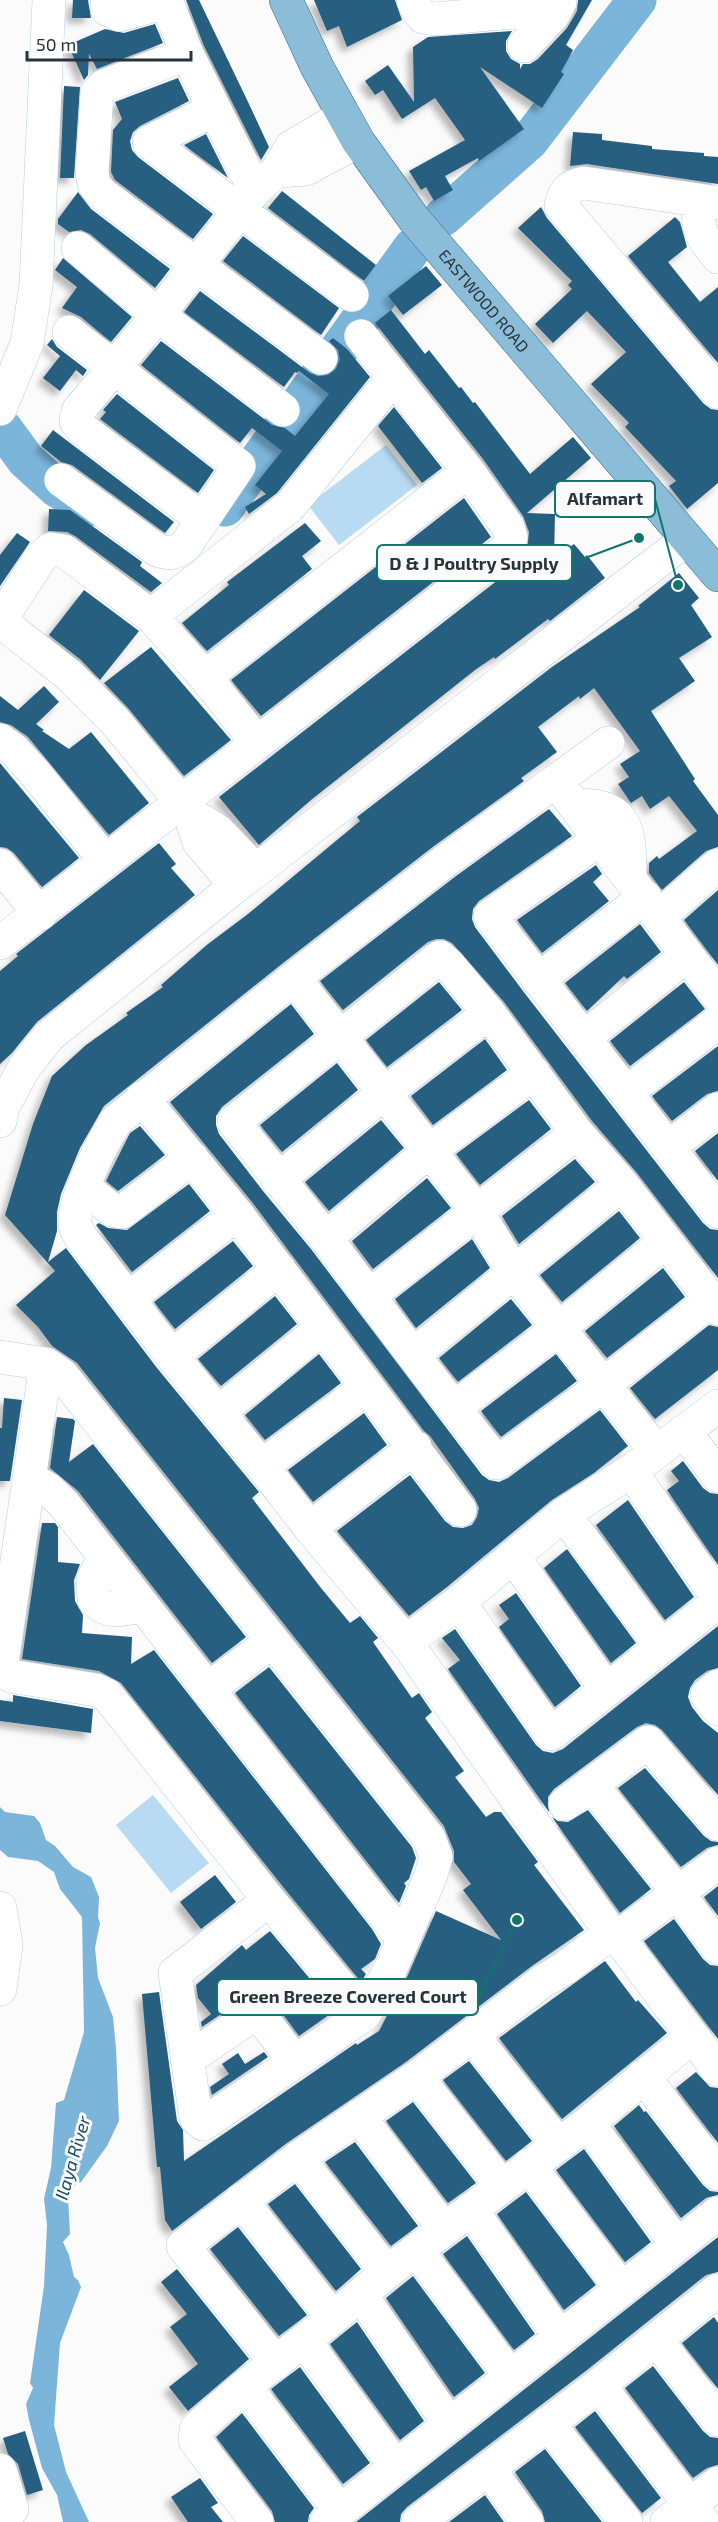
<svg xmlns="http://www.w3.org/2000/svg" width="718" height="2522" font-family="'Exo 2',sans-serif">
<defs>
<filter id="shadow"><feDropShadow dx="-5.5" dy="5.5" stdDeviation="3" flood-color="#0004"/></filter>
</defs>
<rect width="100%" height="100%" fill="#fbfbfb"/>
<path fill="#b8dbf3" d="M386,445l31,40 -78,60 -31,-40z
M153,1795l56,68 -38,30 -55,-68z"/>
<path fill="#7bb5da" d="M0,1807l5,5 29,4 6,7 6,17 9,6 18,21 18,10 8,20 -1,20 2,6 -5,25 3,30 15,39 3,31 3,73 -12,25 -26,36 -7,4 -6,11 2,37 -7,8 6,13 5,22 4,3 3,7 -21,56 -6,82 12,47 23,50h-26l-6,-27 -15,-27 -13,-48 -3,-16 7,-16 -3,-5 14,-97 3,-61 -3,-26 7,-31 5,-65 8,-3 20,-68 -2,-115 -22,-28 -6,-17 -16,-11 -30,-4 -8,-7z"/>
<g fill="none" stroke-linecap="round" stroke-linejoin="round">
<path stroke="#7bb5da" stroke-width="39" d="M443,217l86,-76 108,-141
M4,430l22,30 31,28 32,19
M225,507l188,-260"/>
</g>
<path fill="#255f80" filter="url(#shadow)" d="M73,0h15l3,18h-19z
M186,0h13l50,104 20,43 -8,13 -57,-114z
M314,0h81l7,20 -55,27 -8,-21 -12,5z
M578,0h14l-26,45 7,5 -12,22 3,2 -22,34 -62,-41 44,62 -45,32 -1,-3 -33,18 8,14 -19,11 -8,-14 -5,3 -12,-19 56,-31 -30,-42 -33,21 -19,-29 -8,5 -10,-14 23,-16 26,37 -1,-55 15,-10 84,-6 -6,10v10l5,8 9,5v5l3,-5h7l8,-5 29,-31 10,-17z
M155,24l8,19 -66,26 -8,-15 -1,21 -4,5 -16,-35 37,-16 19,4z
M178,78l11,23 -49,25 -7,6 -3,9 2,9 6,7 75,57 -20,25 -78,-59 -4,-8 2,-42 9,-11 -7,-17z
M64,86l16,1 -6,91h-14z
M573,132l29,2v6l50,6v3l52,4v3l14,1v27l-131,-20 -17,2z
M206,134l22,44 -44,-33z
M282,191l94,74 -12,16 -96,-73z
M78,192l13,17 79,60 -15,19 -65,-54 -9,-4 -12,2 -11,-8v-5z
M541,207l6,11 157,186 7,5 7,1v73l-31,26 -18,-23 7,-5 -51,-54 4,-4 -38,-39 35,-32 -39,-41 -34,32 -18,-19 37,-35 -4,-4 4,-4 -54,-53z
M675,217l5,5 7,25 -19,15 32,40 18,-15v76l-90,-107z
M243,236l96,72 -18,27 -98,-74z
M63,258l69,59 -21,25 -30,-25 -19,-9 15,-21 -22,-17z
M426,266l16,19 -39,30 -15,-19z
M200,291l110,82 8,3 10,-1 8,-6 4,-9 -2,-10 -9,-9 4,-3 14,11 23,28 -93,116 -28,21 -4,-7 21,-13 -11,-9 27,-34 -30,-23 -12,15 -99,-78 20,-24 111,84 13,3 10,8 34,-42 -30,-23 -2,2 -2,-1 -11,15 -100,-75z
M391,310l34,44 4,-4 30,38 2,-1 12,16 2,-1 55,72 43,-37 18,21 -64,55 28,1 -1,45 20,-15 11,13 2,-2 18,23 -55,43 -2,-2 -53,40 -1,-2 -19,13 -164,130 -52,45 -40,-48 302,-235 6,-11 2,-19 -6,-16 -40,-57 -108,-136z
M52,339l5,8 30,23 -4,6 -7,-6 -16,21 -17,-13 17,-22 -13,-11z
M117,394l97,76 -16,23 -98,-74 6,-7 -3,-2z
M394,407l48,61 -20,15 -44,-57z
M53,430l121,92 -9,11 -93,-68 -11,-3 -20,-16z
M464,498l27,39 -230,179 -30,-36z
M49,509l21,1 72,52 -2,4 22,17 -11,9 -76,-56 -8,-4 -19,-1z
M305,523l16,18 -19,15 10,13 -105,82 -25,-28 47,-38 -2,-3z
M17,533l13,9 -30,44v-31z
M679,573l20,25 -8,7 21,32 -33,21 16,23 -44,30 44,68 -2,2 25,34v32l-12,4 -44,39 -13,-17v-10l8,-7 2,3 38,-28 -28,-35 -19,13 -8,-13 -11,7 -13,-19 11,-7 -9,-13 20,-13 -46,-63 -14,11 -1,-3 -41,31 19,25 -36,26 3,3 -90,65 -151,117 -179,143 -24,42 -19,46 -4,18v19l-9,31 18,-14 91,120 102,124 -7,6 69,90 29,35 10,-7 18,22 -5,4 39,56 7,-5 13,19 -7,6 39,53 -9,6 31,40 8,-5h7l37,50 -4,3 50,65 -52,36 -126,96 -119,81 -115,88 -7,-11 -5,-53h-3l-15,-173 17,-2 18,129 6,9 1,31 172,-118 1,2 22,-14 29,-56 28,-64 65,29 -38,-50 8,-6 -17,-22v-11l-10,-25 -367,-463 -25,-17 -14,-19 -22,-22 39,-34 -50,-56 28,-91 19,-48 34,-31 42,-30 -2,-2 37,-26 -2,-2 47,-41 40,-30 89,-74 23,-19 -3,-4 195,-150 88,-60 -2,-1z
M84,590l55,41 -39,49 -19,-20 -32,-25z
M151,647l80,93 -47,36 -56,-68 -24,-25z
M44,686l15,16 -23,22 8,6 -2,1 27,18 22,-17 58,71 -40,32 -81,-98 -17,-12 -11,-3v-26l18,14z
M0,763l79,95 -37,29 -28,-34 -7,-5 -7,-1z
M549,809l23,27 -93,65 -6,8 -1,10 3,8 48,64 180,232 7,6 8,1v48l-81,-105 -45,-52 -88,-119 -52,-59 -8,-4h-8l-8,3 -85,68 -23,-29 136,-105z
M159,843l17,21 -5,4 24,27 -158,127 -25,31 -12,11v-93l18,-15 -2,-2z
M596,865l6,9 -9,8 16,19 -67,52 -25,-33z
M718,890v75l-34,-45z
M640,924l21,28 -34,27 -3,-3 -37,35 -22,-28z
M439,982l23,28 -75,57 -21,-27z
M684,982l21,27 -75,57 -20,-25z
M291,1004l23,30 -92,73 -6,9v9l3,9 44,57 48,58 171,226 7,5 10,2 9,-4 92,-68 28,36 -34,27 -42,27 -105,87 -38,29 -72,-85 73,-56 35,46 8,6 10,1 9,-3 5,-8 2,-9 -4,-9 -45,-63 -6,-5 -172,-229 -82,-100z
M485,1039l22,31 -74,55 -22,-29z
M718,1046v45l-11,3 -35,27 -20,-25z
M337,1063l21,27 -76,62 -22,-27z
M529,1100l22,29 -71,56 -24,-31z
M381,1120l23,28 -75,63 -24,-29z
M140,1126l25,29 -47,36 -12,-10 24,-48z
M718,1133v48l-23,-30z
M575,1159l20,23 -76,62 -17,-28z
M427,1178l24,30 -78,61 -21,-28z
M189,1184l21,27 -78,61 -36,-47 3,-2 9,5 19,2z
M619,1211l21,27 -78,64 -22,-27z
M472,1239l18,29 -74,60 -21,-29z
M233,1241l20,25 -78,63 -21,-27z
M663,1268l22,29 -78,61 -22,-27z
M275,1296l22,28 -76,62 -23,-27z
M511,1299l21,26 -74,57 -19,-24z
M709,1325l9,2v43l-63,49 -25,-31z
M319,1354l22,29 -76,57 -20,-25z
M556,1354l21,27 -76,56 -20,-26z
M4,1398l18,2 -12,81h-10v-53h2z
M364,1413l23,32 -74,57 -25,-32z
M57,1417l16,2 2,2 -6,41 24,-18 153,193 -34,26 -134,-172 -28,-23z
M683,1461l20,27 7,5 8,1v71l-51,-75 12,-9 -8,-10z
M628,1500l66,97 -29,23 -69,-95z
M42,1523h13l3,4v35l22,2 -6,16 1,21 8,14 -1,18 50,4 -1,27 23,-14 218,279 9,15 -6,15 -14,10 5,5 -5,8 -77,-94 -163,-205 -22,-12 -77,-12z
M567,1549l69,94 -25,20 -67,-95z
M516,1593l65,93 -26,21 -56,-80 10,-8 -10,-14z
M718,1626v42l-11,3 -12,9 -5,8 -2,9 4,10 11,14 15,12v62l-56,-65 -7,-5 -9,-2 -9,4 -83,62 -6,8 1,15 -101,-143 12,-9 -18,-22 13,-9 81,116 7,6 10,2 10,-4z
M269,1667l143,180 4,11 -7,21 -5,4 2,3 -7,17 -164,-210z
M13,1695l80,14 -2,24 -91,-12v-21l13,2z
M645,1768l59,68 7,5 7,1v3l-11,3 -26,19 -63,-79z
M588,1810l63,79 -31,24 -68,-96 6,4 10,1z
M215,1875l21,27 -35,27 -21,-27z
M718,1886v30l-14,-19z
M674,1919l29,40 7,6 8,1v73l-74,-98z
M270,1931l66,79 -37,26 -25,-34 -7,-5 -13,-2 -11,4 -41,28 -1,-5 10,-8 -13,-16 -2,-13 46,-40 4,5z
M605,1961l31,41 2,-2 29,33 -105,86 -63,-81z
M264,2052l4,5 -56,38 -2,-8 19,-13 -7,-10 16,-11 7,11z
M469,2061l63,80 -26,20 -63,-81z
M696,2072l14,15 8,1v55l-42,-55z
M413,2102l63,81 -28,20 -62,-82z
M639,2105l5,7 2,-1 57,74 7,6 8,1v3l-12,3 -25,20 -67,-92z
M355,2142l63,84 -27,20 -66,-84z
M584,2149l67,93 -26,20 -69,-92z
M295,2184l66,85 -25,22 -68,-87z
M526,2192l70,93 -32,25 -67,-96z
M238,2227l69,88 -28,21 -69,-87z
M467,2236l68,98 -21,16 -71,-96z
M718,2237v35l-12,3 -119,95 -180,137 -6,7 -1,8h-44z
M177,2269l72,90 -61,52 -19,-24 29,-23 -28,-37 17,-13 -26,-32z
M413,2276l72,97 -31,24 -68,-99z
M714,2317l4,6v66l-36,-46z
M357,2322l67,99 -24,19 -70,-96z
M653,2366l50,65 7,6 8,1v27l-11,3 -14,10 -68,-90z
M300,2367l70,96 -27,21 -72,-95z
M595,2411l66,87 -19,15 -67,-86z
M242,2413l72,95 -5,7 -1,7h-33l-3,-11 -56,-74z
M25,2431l18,59 -16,5 -9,-31 -10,-10 -5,-16z
M545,2449l57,73h-57l-3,-11 -27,-39z
M200,2478l18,25 -7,4 12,15h-35l-17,-25z
M485,2495l19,27h-55z"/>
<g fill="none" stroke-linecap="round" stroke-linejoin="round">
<defs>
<path id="minor" d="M107,0v9l12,6 47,-13
M166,0l21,54 68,136
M413,0l4,9 6,8 13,2 75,-7 42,3
M524,46l29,-31 7,-13
M187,54l-83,32 -7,7 -5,80 2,11 8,10 219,164
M213,110l-64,32 203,153
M277,171l29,-2 52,-28
M698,200c-1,28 2,36 20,57
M718,203l-134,-20c-15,3 -20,8 -23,23l157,186
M78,248l80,67 125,95
M0,409l27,-66 9,-58 13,-285
M61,480l96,70c12,4 18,4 28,-4l54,-80 -170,-134
M202,519l-120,-90 -6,-8 2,-10 80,-96 97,-125 22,-19 14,-24 53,-31
M151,616l139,-110 103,-128
M0,621l41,-64 10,-8 13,2 87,65 54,61 52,65
M0,621l69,54 45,45 77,94 27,17 38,40
M205,677l263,-206
M0,740l14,10 20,22 71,88
M608,743l-163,118 -151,117 -178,143c-13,21 -43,78 -41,103 0,4 3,8 5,12l92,120 90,110 48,62 96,114 205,291 7,4 100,133
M556,781l162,215
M575,805c54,-2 55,27 55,72
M193,824l6,18 37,44
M600,839l-110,77 228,296
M0,865l40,49
M660,916l58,-51
M0,943l509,-396 2,-10 -3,-10 -40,-56 -107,-135
M294,978l182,232 38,62 143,180
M538,980l107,-83
M585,1037l101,-81
M627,1092l91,-70
M142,1098l95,116 223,296
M0,1121l3,-14 21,-39 25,-32 187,-150 451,-347
M669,1147l49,-38
M278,1180l106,-87 105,-80
M84,1187l28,23 10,2 70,-54
M326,1238l103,-87 105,-78
M369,1296l208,-163
M128,1299l109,-85
M711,1300l-108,85 -106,78 -84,-108 -87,-117 -92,-116 206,-165 9,8 40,48 88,120 45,51 96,125
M413,1355l209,-171
M172,1356l107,-87
M0,1357l46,7 16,11 367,463 7,19 -6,21 -39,90 -27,47 -161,109 -7,-6 -21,-145 94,-73 -162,-205 -11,-5 -85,-14 -7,-4 -2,-9 44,-299
M454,1408l104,-79 108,-88
M218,1413l104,-85
M684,1431l34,45
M262,1466l105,-79
M631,1471l87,127
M29,1478l19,11 15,14 340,436
M564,1514l97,132
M310,1528l105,-81
M513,1556l94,134
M104,1558l-11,21 1,21c14,14 28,10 47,6
M459,1602l92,132 167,-132
M406,1642l53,-40 105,-88 67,-43 87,-65
M718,1686l-11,9 11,14
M207,1690l65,-49
M591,1784l87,109 40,55
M565,1804l83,-62 70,82
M269,1900l95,115
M0,1908l6,37 -6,44
M618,1937l100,-74
M473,2036l85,108
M187,2060l67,-46h5l36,48
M643,2076l75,98
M417,2077l85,109
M359,2116l85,113
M588,2123l89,122
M298,2158l89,114
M529,2165l93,124
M241,2200l92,118
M471,2209l89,128
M417,2250l94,127
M361,2295l89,130
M656,2339l62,81
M304,2340l92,127
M276,2363l-93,-117 115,-88 119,-81 126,-96 22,-13 46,-35
M599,2385l104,137
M245,2386l95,125
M548,2423l78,99
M489,2469l38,53
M0,2470l12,39 -12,3
M257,2522l-62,-82 1,-11 49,-43 88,-68 54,-46 201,-149 104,-86
M326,2522l392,-309
M418,2522l181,-137 119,-95
M667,2522l51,-39"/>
<g id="major">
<path id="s1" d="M286,0l31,67 41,74 56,78 304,356"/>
</g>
</defs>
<use href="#minor" stroke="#b2d0e5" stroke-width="34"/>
<use href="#major" stroke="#366f90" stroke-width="34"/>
<use href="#minor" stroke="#fff" stroke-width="33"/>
<use href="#major" stroke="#8bbcd8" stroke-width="33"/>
</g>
<g text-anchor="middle" stroke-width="6" stroke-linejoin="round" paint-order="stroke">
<g font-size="16" fill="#28343c" stroke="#fbfbfb">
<text dy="6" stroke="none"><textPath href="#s1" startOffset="362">EASTWOOD ROAD</textPath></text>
</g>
<g font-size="18" font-style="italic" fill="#1d4964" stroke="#fbfbfb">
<text transform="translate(73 2158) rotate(-74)" y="6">Ilaya River</text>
</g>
</g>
<path fill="none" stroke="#0f766e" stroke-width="2" d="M678 585L655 499M639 538L572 563M517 1920L478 1997"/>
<g fill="#0f766e" stroke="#fbfbfb" stroke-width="2">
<circle cx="678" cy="585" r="6"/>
<circle cx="639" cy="538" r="6"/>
<circle cx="517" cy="1920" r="6"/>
</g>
<g fill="#fbfbfb" stroke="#0f766e" stroke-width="2">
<rect x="555" y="481" width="100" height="36" rx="6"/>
<rect x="377" y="545" width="195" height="36" rx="6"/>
<rect x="217" y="1979" width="261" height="36" rx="6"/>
</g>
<g font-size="18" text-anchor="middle" font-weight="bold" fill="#28343c">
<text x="605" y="505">Alfamart</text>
<text x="474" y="570">D &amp; J Poultry Supply</text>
<text x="348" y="2003">Green Breeze Covered Court</text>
</g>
<path d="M27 51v9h164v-9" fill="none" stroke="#28343c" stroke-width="3"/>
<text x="36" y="51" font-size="18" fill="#28343c" stroke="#fbfbfb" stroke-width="4.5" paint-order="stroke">50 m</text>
</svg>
